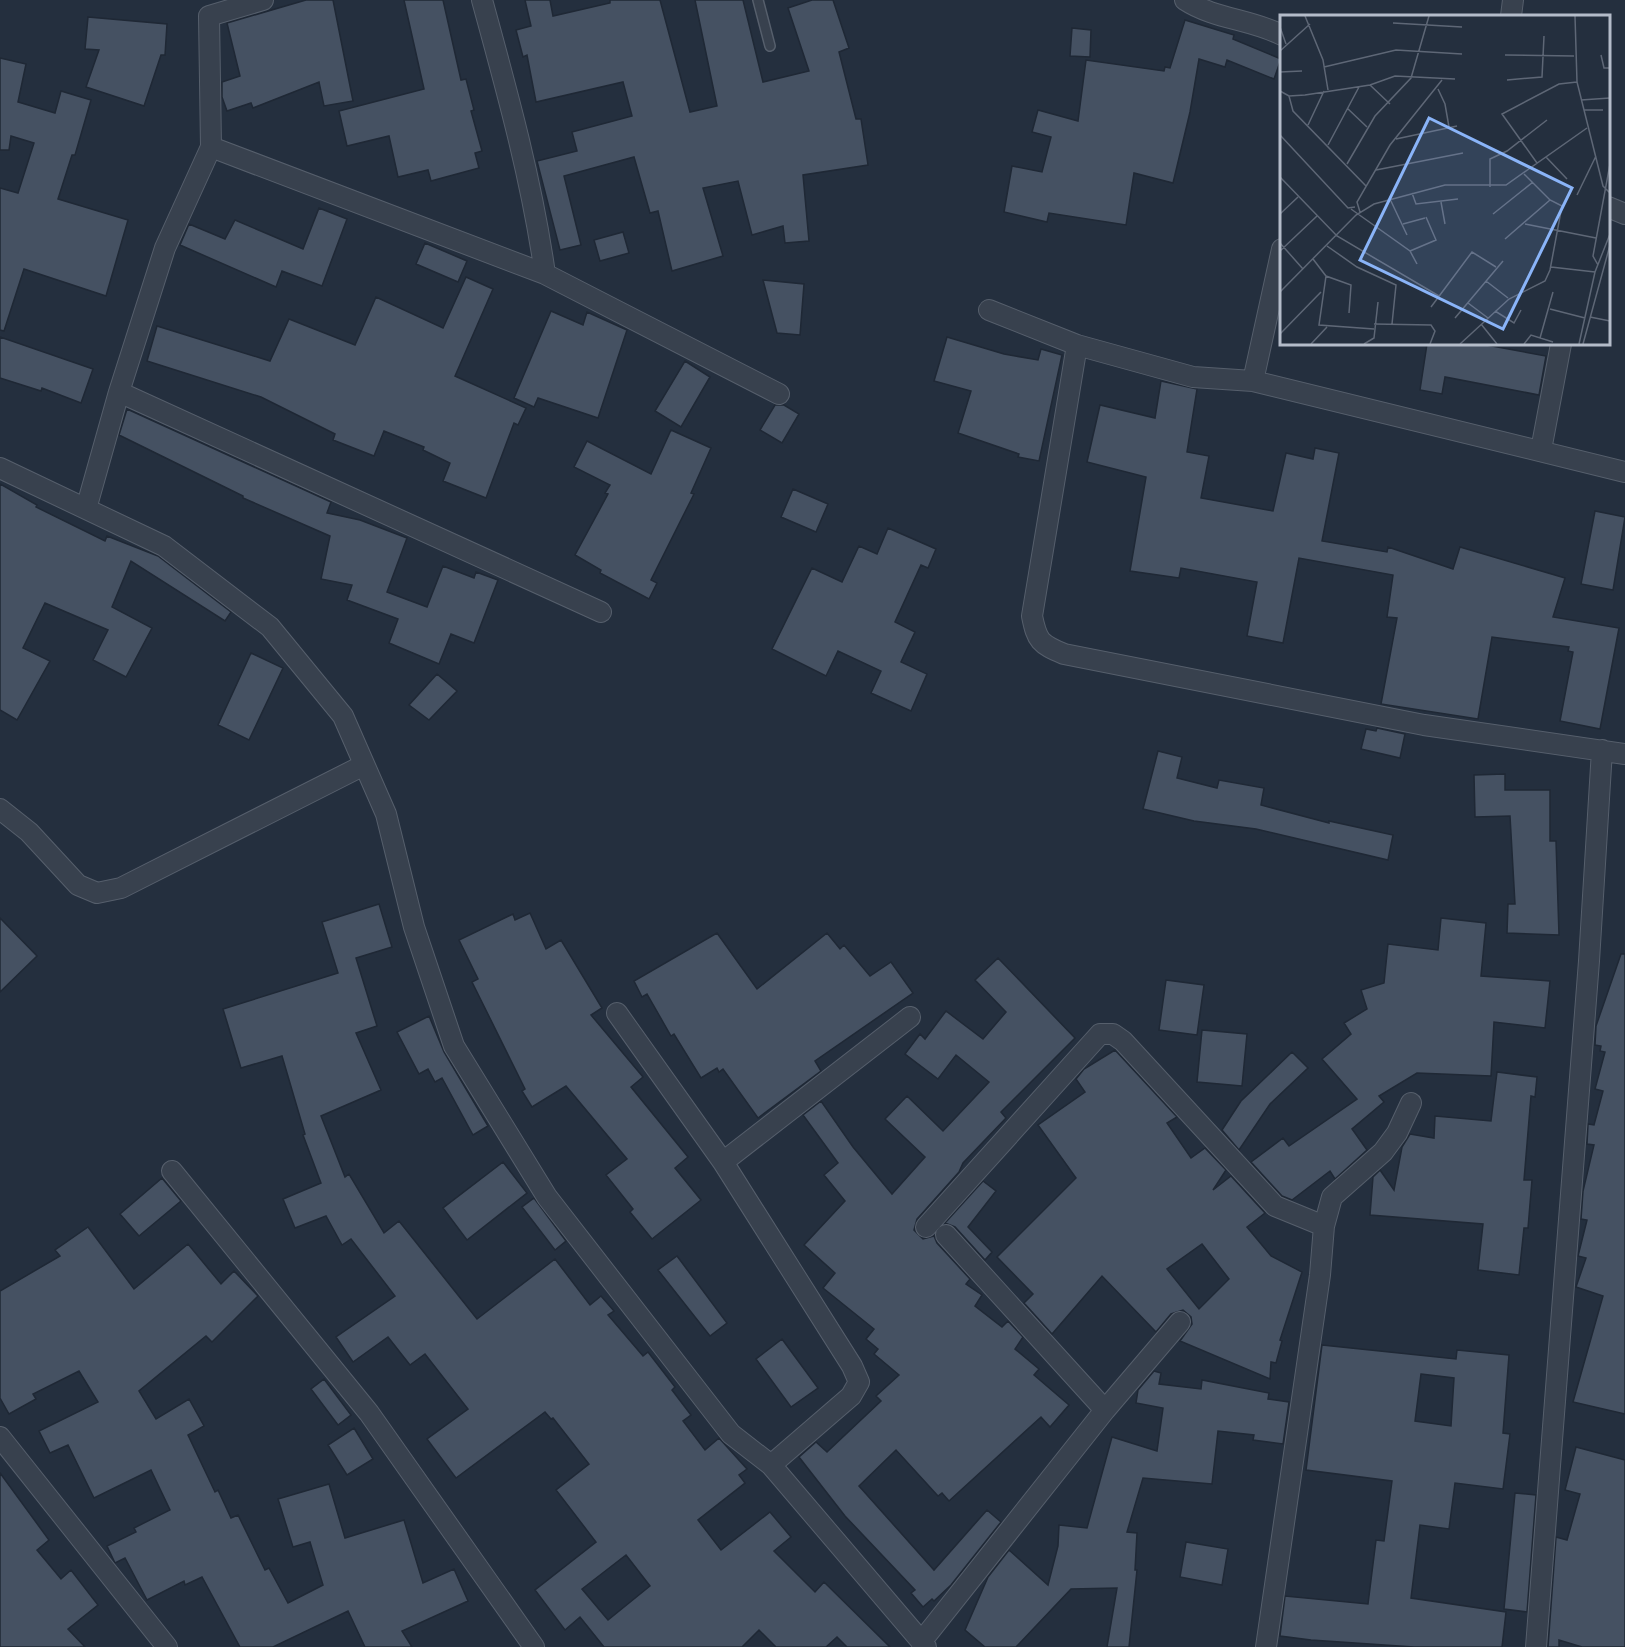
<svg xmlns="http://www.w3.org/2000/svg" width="1625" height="1647" font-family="'DejaVu Sans',sans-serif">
<rect width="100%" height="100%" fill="#242f3e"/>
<path fill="#455162" stroke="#1f2835" stroke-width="1.5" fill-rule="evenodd" d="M306,0h27l20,101 -29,5 -5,-24 -66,26 -2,-5 -24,8 -5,-14v-15l18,-6 -13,-53z
M404,0h39l18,80 5,-1 8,31 -3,1 11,40 -7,2 4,15 -48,13 -3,-11 -30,7 -9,-41 -42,10 -8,-35 85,-22z
M525,0h25l3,16 57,-13v-3h50l30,112 27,-6 -22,-106h48l20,82 46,-11 -21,-63 24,-8h21l16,48 -10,4 17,67h5l7,46 -65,10 6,66 -24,2 -2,-17 -31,9 -14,-54 -35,7 20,68 -51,15 -14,-60 -8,2 -16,-56 -70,19 17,69 -21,5 -23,-89 40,-10 -5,-19 60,-16 -9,-34 -87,20 -9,-47 -4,2 -7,-27 15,-4z
M88,17l79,7 -2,31h-4l-17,51 -58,-19 13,-37 -14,-1z
M1185,20l49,15 -1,4 48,20 -7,20 -47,-19 -2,7 -26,-8 -9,53 -17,71 -39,-10 -8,52 -77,-12 -2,9 -43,-10 8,-46 30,6 9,-35 -19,-5 6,-22 40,11 8,-61 78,11 1,-4 5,1z
M1072,28l19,2 -1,27 -20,-1z
M0,58l26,6 -8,38 37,11 6,-22 30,9 -16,55h-3l-14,44 70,21 -22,76 -82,-27 -20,62 -4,-1v-142l18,5 16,-50 -23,-7 -2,14h-9z
M319,208l28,11 -25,67 -40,-15 -6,16 -96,-42 9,-21 36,15 10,-19 68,29z
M623,232l6,21 -29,8 -6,-21z
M425,243l42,18 -9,21 -42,-18z
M466,277l27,12 -38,87 71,32 -8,17 -4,-2 -28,75 -43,-17 7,-18 -27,-13 1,-3 -40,-16 -10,25 -41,-16 2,-6 -74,-37 -114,-36 10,-35 113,35 19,-42 66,26 21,-48 67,31z
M763,280l41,4 -4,51 -23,-2z
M551,311l32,14 4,-13 40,18 -29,88 -60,-20 -4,9 -20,-9z
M0,337l93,32 -12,34 -39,-15 -1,3 -41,-13z
M947,337l57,17 34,6 3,-11 21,6 -23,106 -21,-4 1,-3 -61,-21 13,-42 -37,-10z
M1427,344h54l65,12 -7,39 -94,-18 -3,17 -22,-4z
M685,361l25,16 -29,50 -26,-16z
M1161,381l36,8 -10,63 22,4 -8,42 72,13 13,-58 27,6 2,-11 24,5 -17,88 65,11 1,-5 65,22 7,-22 105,31 -12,39 66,11 -19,101 -40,-8 13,-69 -5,-1 1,-4 -77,-10 -14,82 -97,-15 16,-86 -10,-1 6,-42 -94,-17 -16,85 -36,-7 10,-54 -76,-14 -2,10 -49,-7 16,-94 -59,-15 13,-57 55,13z
M775,405h9l15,9 -17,29 -22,-13z
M127,409l204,93 -4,11 33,7 47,18 -20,54 40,15 16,-41 31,12 2,-6 22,8 -24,63 -23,-9 -12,30 -50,-21 9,-24 -51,-19 5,-15 -31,-6 9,-43 -87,-38v-2l-124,-61z
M671,430l40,18 -20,45 3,1 -43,86 6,3 -8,16 -49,-26 1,-3 -26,-15 33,-61 -3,-1 5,-8 -36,-18 13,-26 64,33z
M0,484l37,21 -1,2 69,34 2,-5 51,20 73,56 -6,9 -94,-60 -19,46 40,21 -26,49 -33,-17 15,-30 -63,-27 -22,45 27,13 -33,59 -17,-10z
M793,489l35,15 -12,28 -35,-15z
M1595,511l30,6 -12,73 -32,-6z
M888,528l48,21 -8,19 -7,-3 -26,57 20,10 -14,30 26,12 -16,37 -40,-18 10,-22 -43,-20 -12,25 -54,-27 40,-81 30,14 17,-36 18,8z
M251,653l32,15 -34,72 -31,-15z
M437,674l20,17 -28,29 -20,-15z
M1377,728l28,6 -5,24 -39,-9 5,-20 10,2z
M1158,751l24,6 -5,21 40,10 2,-8 45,8 -3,17 68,18v-2l64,14 -5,25 -132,-31 -62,-8 -51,-12z
M1505,774v16h45v51h6l3,94 -52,-2 1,-29h7l-5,-88 -35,1 -1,-42z
M379,904l13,43 -36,11 21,68 -21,7 25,57 -60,26 24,61 4,-3 35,59 15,-12 78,98 78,-60 35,46 11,-9 13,15 -6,4 35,41 5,-4 27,35 -3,3 19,25 -8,6 22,29 14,-12 28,31 -8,6 6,8 -47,37 23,30 49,-38 21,25 -17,14 41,41 9,-10 66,65h-43l-10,-10 -11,10h-50l-17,-17 -17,17h-138l-24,-30 -15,13 -30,-40 61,-48 -40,-52 33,-26 -36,-46 -2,1 -6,-7 -89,66 -29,-39 41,-30 -43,-55 -15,11 -22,-28 -35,25 -17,-25 59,-41 -44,-57 -9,6 -16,-29 -31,12 -12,-29 38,-16 -18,-48 2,-1 -23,-78 -41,12 -18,-59 115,-36 -16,-51zM626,1555l24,31 -42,34 -26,-31z
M530,913l16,36 15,-9 41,68 -11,7 52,62 -12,10 57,70 -13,11 26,32 -49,39 -22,-27 3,-3 -27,-34 21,-16 -61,-73 -34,21 -10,-16 3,-2 -53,-107 6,-3 -19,-39 54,-26 2,6z
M0,918l37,38 -37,36z
M1441,918l45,5 -5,53 69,5 -5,47 -51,-6 -3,54 -74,-3 -38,23 5,6 -32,27 15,21 -32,29 -5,-8 -38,29 -10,-4 -31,-34 32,-24 6,8 68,-47 -35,-40 29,-25 -7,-11 23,-14 -6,-19 23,-7 4,-39 50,6z
M717,933l40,56 70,-56 13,16 4,-4 26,31 21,-14 22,31 -98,68 6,10 -63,47 -35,-49 -4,3 -2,-4 -16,10 -27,-44 -3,2 -24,-42 -5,3 -8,-16z
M1621,954h4v460l-52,-12 30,-106 -27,-9 10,-29 -8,-2 9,-36 -6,-1 2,-28 11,-46 -7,-1 1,-20 6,1 9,-34 -8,-2 10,-37 -5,-1 1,-5 -6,-1 1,-19z
M998,958l77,80 -74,74 5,6 -43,45 -4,9 -42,47 -3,11 9,9 11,-3 3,7 33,36 -4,5 16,11 -7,11 27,21 6,-6 15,16 -8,12 24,20 -5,6 35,30 -19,22 -9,-10 -92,84 -7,-8 -4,3 -42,-46 -37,36 75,84 53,-60 14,12 -50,63 -17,16 -2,-2 -9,8 -12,-14 4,-3 -70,-74 -46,-59 17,-15 11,10 54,-51 -5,-5 23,-21 -25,-21 4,-5 -12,-10 8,-10 -51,-41 12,-15 -31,-28 41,-44 -21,-26 14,-12 -35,-48 18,-14 32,46 39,47 33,-37 -40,-38 22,-23 36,35 46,-49 -33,-27 -18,24 -33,-25 15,-20 5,5 21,-28 37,28 23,-27 -31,-32z
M1166,980l38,5 -7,50 -38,-5z
M429,1016l15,36 44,74 -15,9 -31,-57 -7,4 -7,-13 -9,5 -22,-42z
M1202,1030l45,4 -5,52 -45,-4z
M1115,1050l62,67 -10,6 24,35 14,-10 21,22 -13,20 18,-14 34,37 -18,14 24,29 31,16 -22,68 2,1 -6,22 -5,-1 -1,17 -90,-38 12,-17 -1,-7 -8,-7 -12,4 -15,18 -54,-56 -50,58 -28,-31 9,-9 -36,-37 79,-79 -38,-53 47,-33 -9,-13 8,-10zM1202,1244l27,35 -30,30 -32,-40z
M1292,1052l16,16 -38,36 -31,46 -17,-20 19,-29z
M1497,1072l40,5 -2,20 -4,-1 -7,84h8l-4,48h-4l-5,47 -41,-5 5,-46 -113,-9 3,-38 7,-7 14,20 8,-43 8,-13 24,4 1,-22 56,5z
M503,1162l24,31 -60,47 -24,-32z
M162,1178l19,23 -42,35 -19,-22z
M983,1181l13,10 -28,36 24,25 -7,8 -30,-33 -10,-4z
M534,1198l32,43 -11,9 -33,-43z
M88,1227l46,62 54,-45 33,40 13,-13 24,25 -46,46 -6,-6 -67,55 17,28 33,-20 15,27 -16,9 27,57 3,-2 13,28 7,-3 27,55 4,-2 19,35 35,-18 -13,-43 -17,5 -15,-48 51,-15 16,54 59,-18 19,63 31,-14 14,32 -66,30 10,16h-47l-17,-36 -75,36h-33l-38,-70 -17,8 -1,-4 -37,19 -22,-42 -10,5 -8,-17 29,-14 -2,-4 36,-18 -19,-40 -57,28 -26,-53 -18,8 -11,-22 59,-29 -19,-31 -46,23 3,5 -27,15 -9,-16v-107l60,-35 -5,-6z
M677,1256l50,67 -17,13 -52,-66z
M782,1339l36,49 -27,19 -35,-48z
M1322,1345l134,14 1,-9 52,5 -6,78 7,1 -7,55 -48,-6 -6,46 -29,-4 -9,73 95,14 -4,35h-88l-103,-7 -31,-4 5,-40 83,8 8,-64 8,1 8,-60 -86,-11zM1421,1374l33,4 -3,48 -36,-5z
M1154,1371l7,2 -2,11 42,5 1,-9 67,13 -1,6 21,3 -6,42 -30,-4 1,-5 -36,-4 -6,53 -69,-6 -16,54 10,1 -2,37h2l-8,77h-22l10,-59 -46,1 -55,58h-31l-20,-17 23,-53 21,-27 39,35 10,-39 1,-21 28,3 25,-91 45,14 6,-43 -27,-5 2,-13z
M324,1379l27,36 -13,10 -27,-36z
M354,1428l19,31 -26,16 -19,-30z
M1576,1447l49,13v187h-43l-23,-7v7h-11l8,-110 11,3 13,-46 -15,-4z
M0,1473l49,67 -12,10 24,29 10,-9 27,35 -30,24 17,18h-85z
M1515,1493l21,2 -9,117 -23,-3z
M1186,1542l42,7 -6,36 -42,-8z"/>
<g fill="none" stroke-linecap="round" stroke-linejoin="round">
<defs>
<path id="lane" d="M758,0l12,46"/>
<path id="street" d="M482,0c25,91 50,181 63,274
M1185,0c29,19 65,19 97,35
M1511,16l2,-16
M211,147l334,127 234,120
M1608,207l17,7
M989,310l88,35 116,32 60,4 372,91
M1077,345l-45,271c5,25 8,28 32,38l360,71 201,29
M1253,381l29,-132
M119,392l482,220
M1541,450l20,-106
M0,468l164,78 106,81 73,89 43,98 28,113 40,119 93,151 184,237 40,31 155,182
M86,509l33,-117 46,-144 46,-101 -2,-131 54,-16
M0,809l29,23 49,53 19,8 24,-5 243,-123
M617,1013l106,149 129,204 7,16 -8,14 -80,69
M723,1162l187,-145
M172,1171l197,242 165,234
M926,1227l174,-193h13l10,7 152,165 49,20
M946,1235l159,175
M0,1437l167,210
M921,1642l184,-232 75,-88
M1266,1647l54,-372 4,-49 8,-29 51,-45 14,-19 14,-30
M1536,1647l53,-686 13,-211"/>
</defs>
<use href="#lane" stroke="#565f6c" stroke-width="12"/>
<use href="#street" stroke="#565f6c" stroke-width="22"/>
<use href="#lane" stroke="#38414e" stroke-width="9"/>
<use href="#street" stroke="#38414e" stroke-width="20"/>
</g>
<g transform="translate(1280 15)">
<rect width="330" height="330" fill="#242f3e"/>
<path fill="none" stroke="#5e6776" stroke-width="1.5" d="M25,1l18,44 5,30M295,1l2,66 26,104 7,7M113,8l69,4M0,12l6,17M0,36l30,-27M225,40l69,1M321,40l3,13h6M44,52l72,-17 66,4M0,57l22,-1M227,65l35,-3 2,-41M90,70l20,19M158,74l7,15 4,23M0,76l9,5 16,-1 65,-10 25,-9 60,3M9,81l4,15 73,75M301,85l29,-2M67,93l20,19M304,95h19M28,110l16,-34M0,120l68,73 7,-1M116,124l61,-13M48,130l31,-58M266,142l21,22M257,148l-35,-49 57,-30 18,-2M67,149l28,-48 36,-38 18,-62M96,155l87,-17M0,162l57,59 102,60M210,172v-28l17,-8 40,-31M132,178l4,11 42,-5M297,180l19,-39M110,184l17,36M161,187l4,22M71,194l59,42 7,13M80,197l-3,-10 33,-57 52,-65M0,199l18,-17M213,199l40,-32M123,209l22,-6M245,209l71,14M225,224l45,-39M0,228l23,26M47,231l30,21 39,18 -4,39M0,236l37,-35M130,236l26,-11 -10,-23M33,244l13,17 25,9 -2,28M318,250l-5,-9 17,-92M271,252l44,5M46,261l-7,49 55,4M206,266l22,17M0,277l76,-77 18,-11 71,-19h61l81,-57M188,288l20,15M151,292l41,-55 24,15M270,294l35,9M215,296l19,12 7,-13M310,302l20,4M175,303l48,-57M94,309l57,1 4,6 -5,13M201,309l16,20M0,319l41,-42M260,323l13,-46M31,329l16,-17M84,329l10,-6 4,-36M180,329l49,-45 36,-18 5,-11 12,-64 -12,-6 -26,-26M244,329l7,-9 22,7M299,329l16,-72 15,-38M303,329l27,-99"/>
<path fill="#8ab4f8" fill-opacity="0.15" stroke="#8ab4f8" stroke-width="3" d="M149,103l143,70 -69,141 -143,-69z"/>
<rect width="330" height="330" fill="none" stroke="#b4bcc9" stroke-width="3"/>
</g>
</svg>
